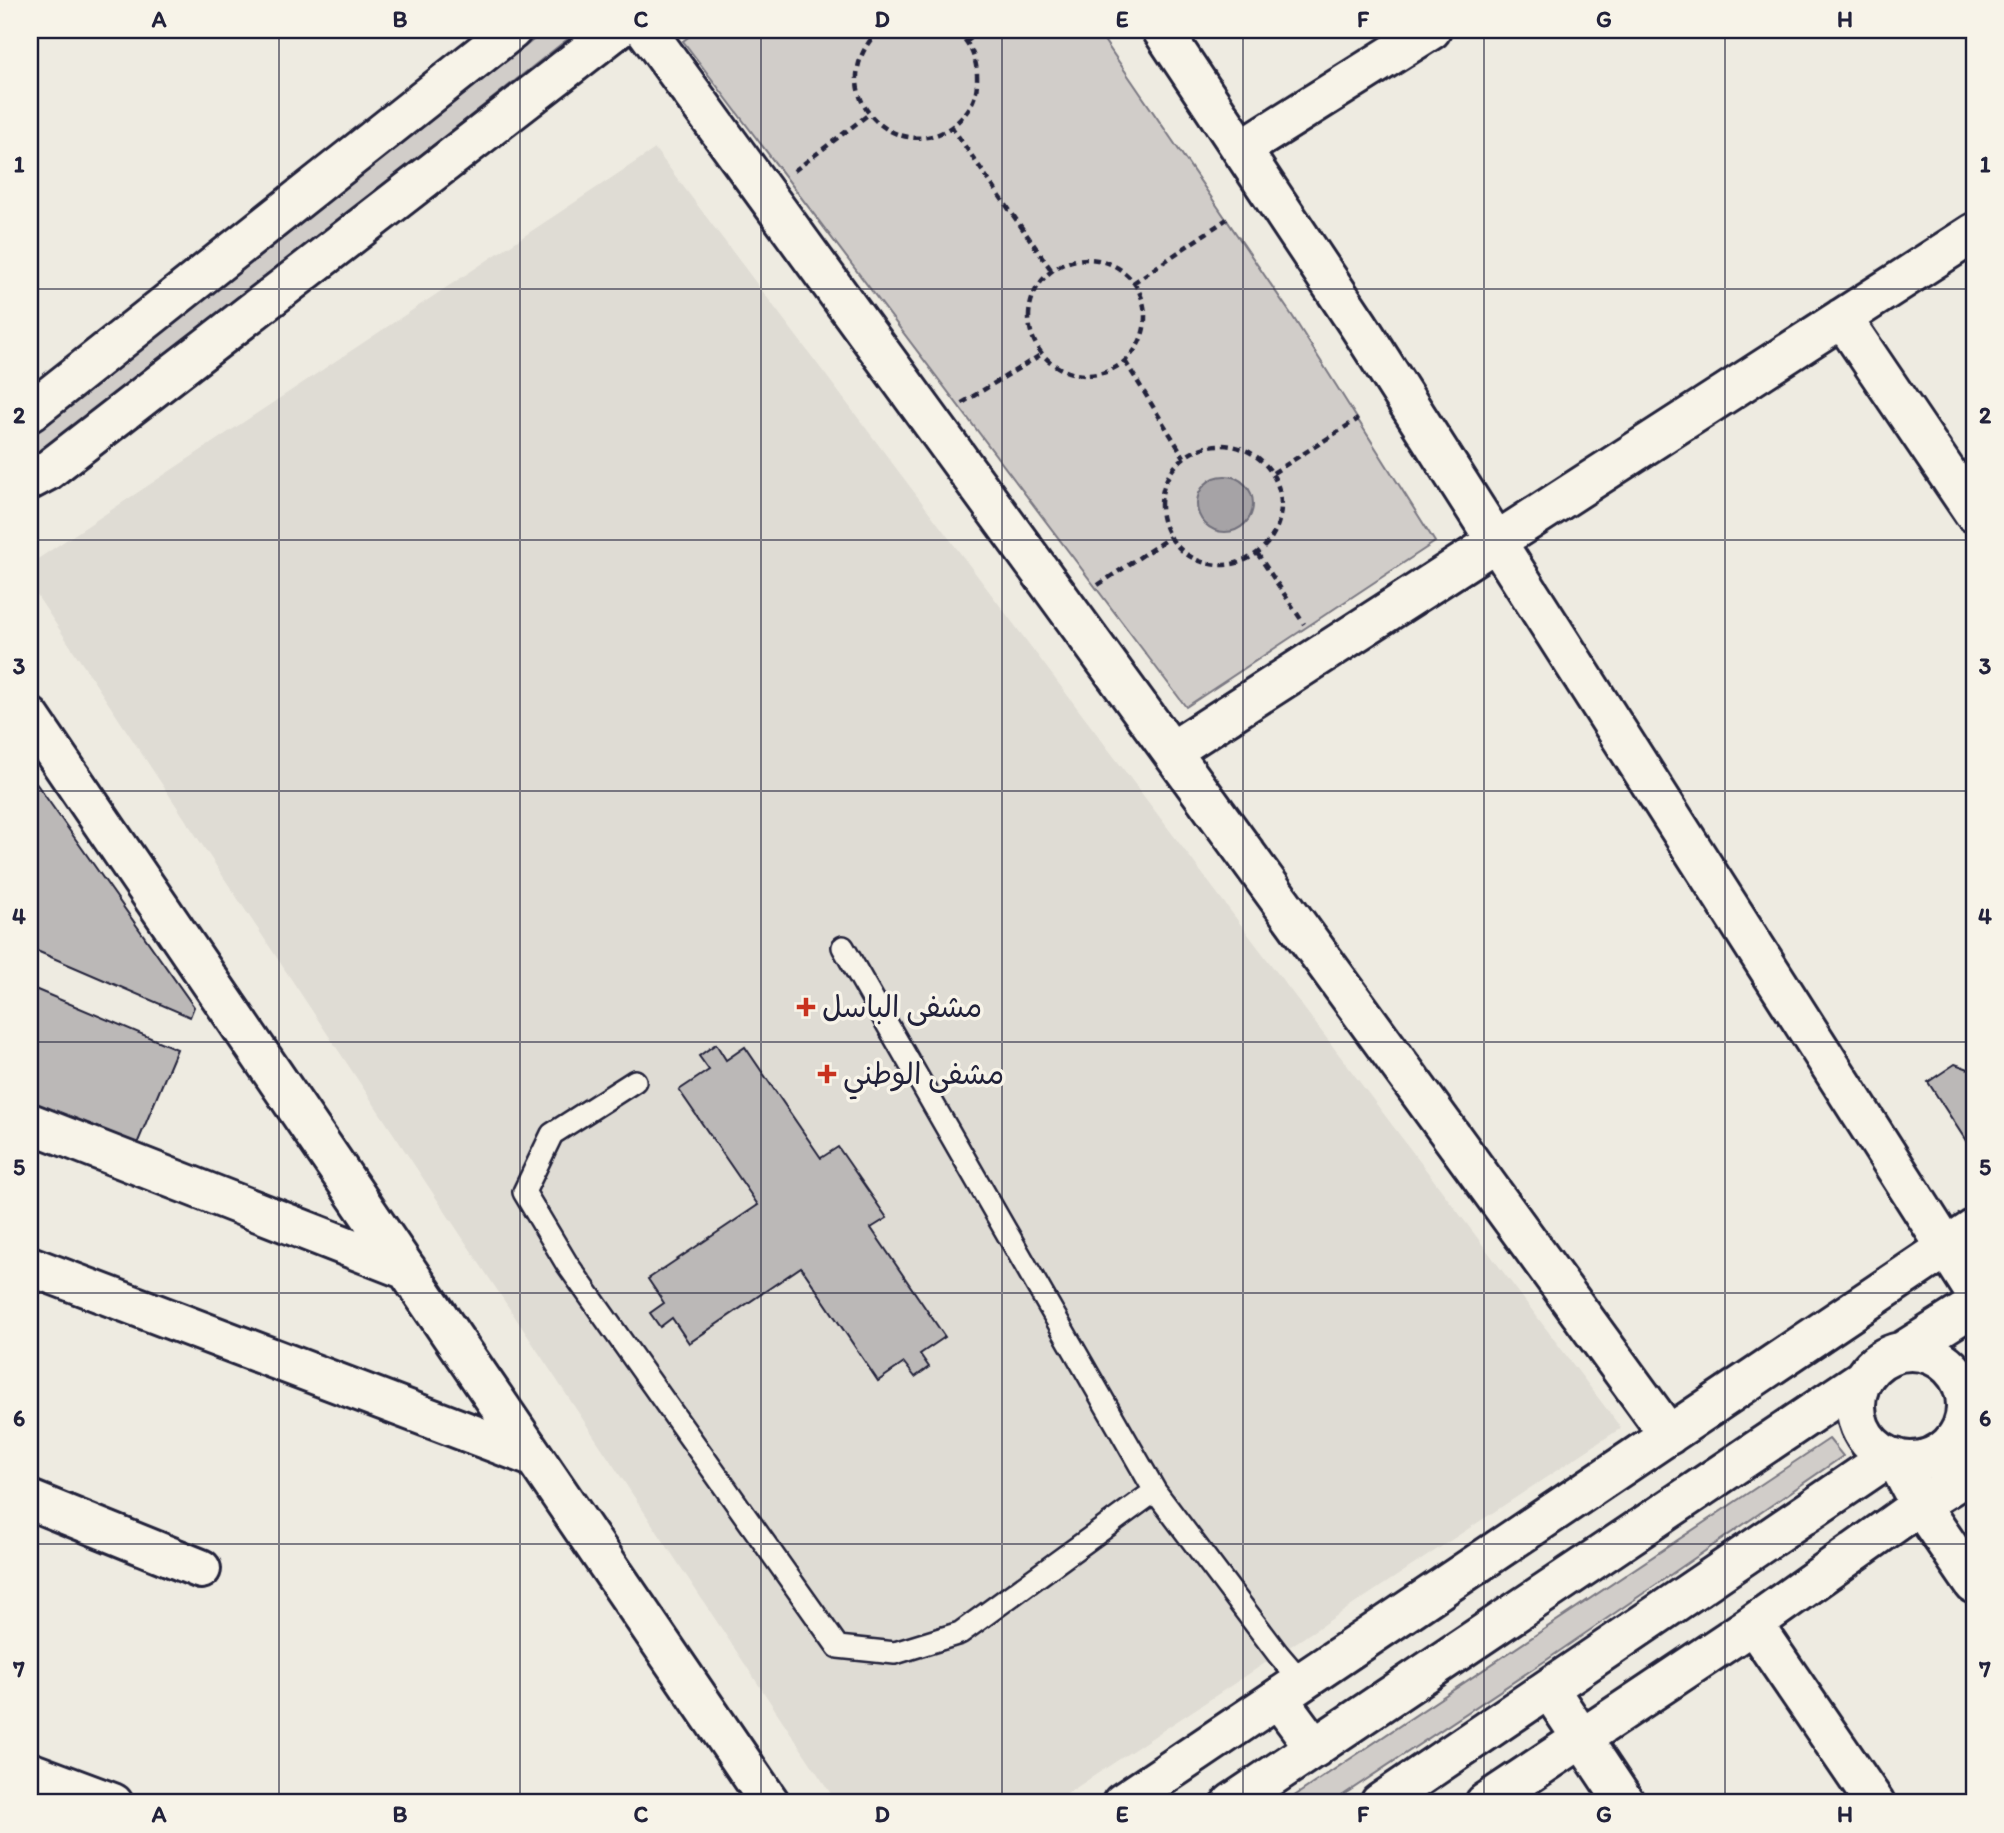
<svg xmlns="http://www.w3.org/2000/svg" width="2004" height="1833" font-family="Itim,'Playpen Sans Arabic',sans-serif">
<rect width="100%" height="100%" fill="#eeebe1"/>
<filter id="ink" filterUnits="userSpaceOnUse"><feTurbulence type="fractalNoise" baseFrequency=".0143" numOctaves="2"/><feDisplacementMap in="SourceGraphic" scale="14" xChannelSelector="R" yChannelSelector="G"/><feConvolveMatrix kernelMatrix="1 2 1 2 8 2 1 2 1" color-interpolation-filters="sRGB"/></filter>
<g filter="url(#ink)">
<path fill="#dfdcd4" d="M655,149l966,1279 -568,375h-216l-807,-1218v-21z"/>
<path fill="#d1cdc9" stroke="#7a7882" stroke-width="2" d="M546,30h33l-549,434v-29z
M698,30h399l196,287 142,225 -249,165 -503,-666z
M1829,1439l14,17 -295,203 -217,144h-47z"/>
<path fill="#a6a3a6" stroke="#716f7b" stroke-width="2" d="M1197 504a28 28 0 1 1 56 0a28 28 0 1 1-56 0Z"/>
<path fill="#bbb8b7" stroke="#22223b" stroke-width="2" d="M31,776l163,231 -4,10 -160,-69z
M30,987l147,62 -42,100 -105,-45z
M716,1044l10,16 19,-13 76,111 17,-11 49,71 -16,10 74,109 -25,17 9,13 -14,10 -11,-14 -26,18 -77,-114 -112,76 -17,-25 -12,9 -10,-14 14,-10 -16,-24 110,-74 -79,-115 30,-20 -10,-14z
M1955,1064l19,7v82l-46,-71z
M30,1793l29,10h-29z"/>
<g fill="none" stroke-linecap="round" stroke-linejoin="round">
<defs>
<path id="lane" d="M843,947l312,544 123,163 24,28
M635,1081l-83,53 -28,58 43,72 271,383 57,6 65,-20 195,-142"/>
<path id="street" d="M646,30l1023,1405
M1162,30l197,296 615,965
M1242,149l189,-119
M1842,318l132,195
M30,717l740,1086
M1172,751l802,-518
M30,1123l377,147
M30,1266l505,192
M1956,1438l18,30
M1895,1458l25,47 54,79
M30,1500l171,69
M1753,1624l122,179
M1549,1689l76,114
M1278,1698l37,50
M30,1772l83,31
M1122,1803l852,-574
M1485,1803l268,-179 167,-119 54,-34"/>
<path id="secondary" d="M30,412l482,-382
M30,480l17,-9 569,-441"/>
<path id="primary" d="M1856 1406a55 55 0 1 1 110 0a55 55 0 1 1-110 0Z
M1903,1351l71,-45
M1232,1803l629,-423
M1380,1803l509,-346"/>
</defs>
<use href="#lane" stroke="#22223b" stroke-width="26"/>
<use href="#street" stroke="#22223b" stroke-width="44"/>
<use href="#secondary" stroke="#22223b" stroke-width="44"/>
<use href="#primary" stroke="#22223b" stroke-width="44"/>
<path stroke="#22223b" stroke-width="4.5" stroke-dasharray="7 5" stroke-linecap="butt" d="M879,30c-66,68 32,148 85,85 8,-9 13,-21 13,-34 1,-19 -6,-39 -22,-51
M966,42l16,-12
M951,126l101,145
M794,171l75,-57
M1029 317a58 58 0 1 1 116 0a58 58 0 1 1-116 0Z
M1133,283l94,-64
M1125,361l59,96
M962,403l80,-49
M1161 505a60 60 0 1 1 120 0a60 60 0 1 1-120 0Z
M1273,473l85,-54
M1257,553l47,71
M1098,585l72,-48"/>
<use href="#lane" stroke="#f7f3e8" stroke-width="21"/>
<use href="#street" stroke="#f7f3e8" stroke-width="38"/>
<use href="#secondary" stroke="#f7f3e8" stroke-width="38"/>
<use href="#primary" stroke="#f7f3e8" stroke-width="38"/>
</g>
</g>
<path fill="none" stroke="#22223b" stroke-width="2" stroke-opacity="0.55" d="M279,30v1773M520,30v1773M761,30v1773M1002,30v1773M1243,30v1773M1484,30v1773M1725,30v1773M30,289h1944M30,540h1944M30,791h1944M30,1042h1944M30,1293h1944M30,1544h1944"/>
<g fill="#c8321e" stroke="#f7f3e8" stroke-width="2.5">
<path d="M802.5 996.5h7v7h7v7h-7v7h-7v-7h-7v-7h7z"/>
<path d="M823.5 1063.5h7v7h7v7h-7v7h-7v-7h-7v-7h7z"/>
</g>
<g text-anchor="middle" stroke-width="7" stroke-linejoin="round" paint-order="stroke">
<g font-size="30" fill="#22223b" stroke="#f7f3e8" text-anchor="start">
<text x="822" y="1017">مشفى الباسل</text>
<text x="843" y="1084">مشفى الوطني</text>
</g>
</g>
<rect width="2004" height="1833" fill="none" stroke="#f7f3e8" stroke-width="77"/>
<rect x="38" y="38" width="1928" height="1756" fill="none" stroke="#22223b" stroke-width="2.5"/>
<g font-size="23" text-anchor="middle" font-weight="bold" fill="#22223b">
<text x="159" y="27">A</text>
<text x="400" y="27">B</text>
<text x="641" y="27">C</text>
<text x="882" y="27">D</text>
<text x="1122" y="27">E</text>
<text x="1363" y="27">F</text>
<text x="1604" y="27">G</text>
<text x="1845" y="27">H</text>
<text x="19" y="172">1</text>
<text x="1985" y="172">1</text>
<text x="19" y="423">2</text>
<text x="1985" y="423">2</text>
<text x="19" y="674">3</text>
<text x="1985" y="674">3</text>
<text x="19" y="924">4</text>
<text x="1985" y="924">4</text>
<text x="19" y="1175">5</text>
<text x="1985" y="1175">5</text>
<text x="19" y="1426">6</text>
<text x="1985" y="1426">6</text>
<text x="19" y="1677">7</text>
<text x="1985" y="1677">7</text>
<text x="159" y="1822">A</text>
<text x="400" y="1822">B</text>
<text x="641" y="1822">C</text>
<text x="882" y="1822">D</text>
<text x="1122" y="1822">E</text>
<text x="1363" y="1822">F</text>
<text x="1604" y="1822">G</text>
<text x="1845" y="1822">H</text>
</g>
</svg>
